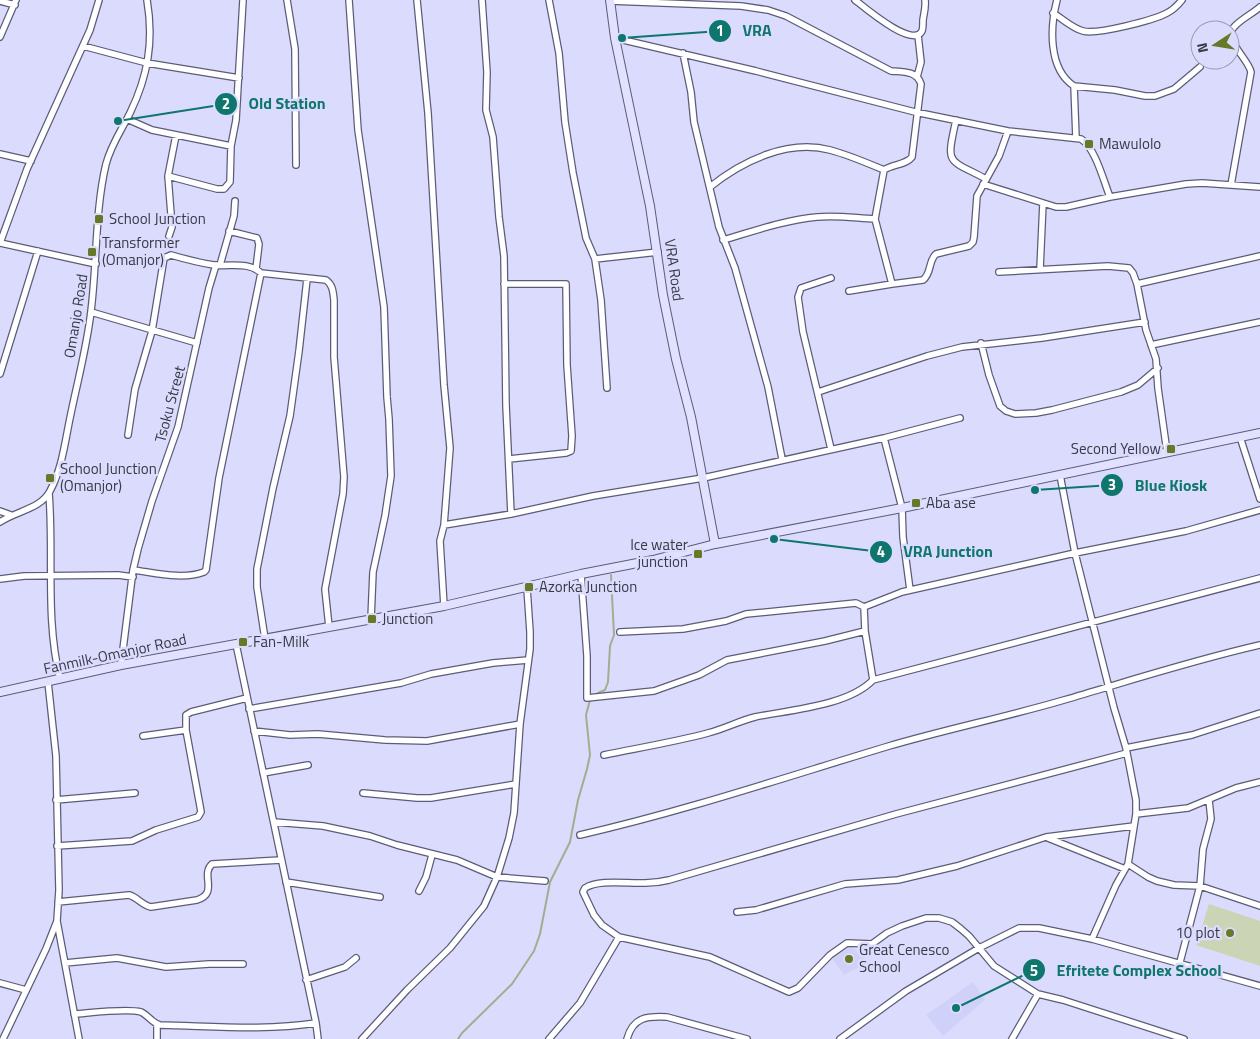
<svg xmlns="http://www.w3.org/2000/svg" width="1260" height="1039" font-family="'Titillium Web',sans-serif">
<rect width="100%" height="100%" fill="#dbdcfd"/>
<path fill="#d0d1f9" d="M848,944l21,18 -25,13 -13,-18z
M973,982l12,18 -42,36 -17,-21z"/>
<path fill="#cbd4b5" d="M1209,904l51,17v45l-64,-21z"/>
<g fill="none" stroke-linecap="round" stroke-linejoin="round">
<path stroke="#a4ac8d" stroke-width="2" d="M598,693l7,-3 3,-8 2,-36 4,-11 -3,-60
M458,1039l4,-6 50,-49 22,-33 6,-17 10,-52 20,-40 8,-42 9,-31 3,-14 -4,-40 4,-15"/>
<defs>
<path id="street" d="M287,0l8,49 1,116
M349,0l9,130 26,177 3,90 2,22 2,57 -6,40 -12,56 -2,47
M417,0l11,113 16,272 6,63 -6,77 -4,16 4,65
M482,0l5,72 -1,38 7,27 6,80 5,39 2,149 5,109
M549,0l10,53 6,69 8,51 13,65 9,21 6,41 6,88
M855,0c9,7 58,49 67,31 1,-2 1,-8 1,-11 1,-7 3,-13 2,-20
M1057,0c-7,27 -9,69 17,86l2,52
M0,1l15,4
M610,1l131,5 27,4 18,6 105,55c13,1 26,0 30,13l-9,73c-6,8 -19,7 -28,13l-9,49 17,65
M1053,13c10,6 19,15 30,18 14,4 71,-11 84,-18 6,-3 11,-8 15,-13
M0,37l16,-37
M615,38l141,33 159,41 93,19 73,8c14,8 23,43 29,58
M83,46l64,17 92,15
M683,53l8,39 3,30 25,105 16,41 33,119 14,72
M917,77l4,-15 -3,-27
M1074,86l41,4 30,6h10l19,-7 26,-22
M127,119l25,11 79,16
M956,120c-10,46 -9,38 30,59
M0,154l31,7
M168,176l49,13h7l6,-7 1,-36 5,-26 7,-120
M983,184l73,23h10l44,-10 76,-13 16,-1 58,4
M1231,185l20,-113c-3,-14 -29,-33 -17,-45 7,-8 18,-13 26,-20
M710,187c32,-26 78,-48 120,-37 19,5 37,13 54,20
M229,231l28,7 2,6 -3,25
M169,236l3,-9 -4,-51 8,-41
M723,240c31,-9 62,-20 94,-23 19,-2 38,1 58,2
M595,259l63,-7
M96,264l-96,-21 27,-74 63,-139 9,-30
M220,265l14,-49 1,-15
M1040,269l3,-66
M999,272l109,-6 21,2 4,5 4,11 9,46 10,29 2,29 9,64
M504,284h62l1,81 5,71 -1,15 -5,2 -57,6
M1137,284l123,-28
M849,291l43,-7 31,-4c9,-7 5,-19 13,-26l33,-8 4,-4 1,-5 3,-41 22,-40 9,-25
M91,312l106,31
M981,343l8,32 11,31 6,5 9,3 21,-1 16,-3 69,-18 17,-7 20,-17
M1151,345l109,-23
M0,374l38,-123
M818,392l109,-36 35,-9 80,-9 103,-16
M128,435l7,-46 17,-58 12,-73 7,-3c14,4 29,8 43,10 16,2 34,-4 47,8l65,7c7,5 7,12 8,20v57l10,120 -1,17 -18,95 4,38
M1240,437l20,62
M884,438l18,70 1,29 7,53
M831,449l-28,-117 -5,-35 3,-9 30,-10
M1060,475l15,78 39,155 12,40 10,52v14l-8,50 -12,21 -24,54
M49,493c5,62 -4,125 11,186
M0,511l11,4
M0,522c16,-11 41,-13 50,-31 12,-22 15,-49 20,-73 7,-35 17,-71 21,-107 6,-47 4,-101 15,-147 5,-19 15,-33 24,-51 18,-37 24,-72 17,-113
M444,525l67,-11 82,-18 110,-18 181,-40 76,-20
M133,570c23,3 50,10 71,2l2,-2 13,-92 42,-205
M581,574l6,82v42l67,-7 45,-16 28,-15 98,-19 40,-10
M0,579l24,-3 94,-1 15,2
M864,607l1,24 8,49
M620,632l63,-3 43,-8 20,-7 110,-11 8,4 38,-15 173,-39 111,-22 74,-21
M265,639l-8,-52v-18l16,-81 17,-72 9,-65 8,-72
M236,644l80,379 2,16
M121,665l12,-95 5,-21 14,-48 26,-74 31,-139 7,-23
M249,709l152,-26 30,-9 62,-11 35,-3
M254,731l36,4 28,-1 67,6 42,1 93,-17
M143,736l43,-6
M1126,748l66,-13 68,-22
M1127,753l-231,61 -227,66c-8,2 -16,3 -24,3 -17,1 -46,-4 -60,5l-2,4 11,23 8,10 17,12 91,20 79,35 9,-4 32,-33 17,-12 25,1 15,-11 15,-7 24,-8h13l13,4 9,7 8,7 25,30 44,28 25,6 121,39
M604,755c34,-7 70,-13 104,-22 16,-4 31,-12 47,-16 34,-7 93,-11 118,-37l387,-102
M263,773l45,-8
M363,793l54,5h14l85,-14
M56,800l79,-7
M1136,814l52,-6 48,-20 24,-6
M274,822l49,4 47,10 27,9 60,15 40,17 48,4
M580,835c105,-24 206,-58 309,-89 58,-17 117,-29 175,-46 65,-19 130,-40 196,-55
M1048,838l77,31
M57,846l75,-5 24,-11 42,-13 3,-5 -1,-6 -14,-76v-15l5,-3 56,-14
M1128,864l20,13 9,4 17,4 26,1 60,20
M286,882l94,15
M419,891l7,-14 6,-22
M58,902l71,-7c8,2 13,10 22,12l46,-7c22,-7 3,-25 15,-36l69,-4
M737,912l19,-2 89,-26 53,-4 59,-14 89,-29 88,-11
M57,921l22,118
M1180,962l20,-76 3,-37 8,-30 -2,-19
M65,963l52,-5 49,9 43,-3h34
M306,980l39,-13 11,-9
M0,983l26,7
M74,1014c15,-1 54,-6 67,-2 7,3 11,11 19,13 52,1 105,6 156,-2
M157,1025v14
M3,1039l43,-90 11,-28 2,-31 -3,-134 -8,-74
M362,1039l45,-49 43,-42 34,-42 13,-29 12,-39 5,-25 6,-89 10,-75v-17l-3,-44
M549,1039l31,-36 39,-66
M627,1039c6,-22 20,-23 40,-22l80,22
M840,1039l66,-48 73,-43 40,-20h20l53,11 168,47
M1012,1039l26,-45"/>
<path id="secondary" d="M610,0l5,38 35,168 13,89 13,64 15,58 24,127
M0,692l121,-27 323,-59 137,-32 72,-14 62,-16 187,-36 358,-75"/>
</defs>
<use href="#street" stroke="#5c5c78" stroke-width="8"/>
<use href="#secondary" stroke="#5c5c78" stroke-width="10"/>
<use href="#street" stroke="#fff" stroke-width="5.5"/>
<use href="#secondary" stroke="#e2e1ff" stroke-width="8"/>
</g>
<g fill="#677927" stroke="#dbdcfd" stroke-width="2">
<rect x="1084" y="139" width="10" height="10" rx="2.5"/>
<rect x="94" y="214" width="10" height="10" rx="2.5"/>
<rect x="87" y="247" width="10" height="10" rx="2.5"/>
<rect x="1166" y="444" width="10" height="10" rx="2.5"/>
<rect x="45" y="473" width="10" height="10" rx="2.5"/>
<rect x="911" y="498" width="10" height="10" rx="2.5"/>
<rect x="693" y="549" width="10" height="10" rx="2.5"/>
<rect x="524" y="582" width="10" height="10" rx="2.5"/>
<rect x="367" y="614" width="10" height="10" rx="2.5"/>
<rect x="238" y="637" width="10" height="10" rx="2.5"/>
<circle cx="1230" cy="933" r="5"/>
<circle cx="849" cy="959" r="5"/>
</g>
<g text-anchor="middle" stroke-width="5" stroke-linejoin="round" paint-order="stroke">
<g font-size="15" fill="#393946" stroke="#dbdcfd" text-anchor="start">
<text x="1099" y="149">Mawulolo</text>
<text x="109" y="224">School Junction</text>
<text x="102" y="248">Transformer<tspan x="102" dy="17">(Omanjor)</tspan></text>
<text x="1161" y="454" text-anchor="end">Second Yellow</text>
<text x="60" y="474">School Junction<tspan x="60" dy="17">(Omanjor)</tspan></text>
<text x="926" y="508">Aba ase</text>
<text x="688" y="550" text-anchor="end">Ice water<tspan x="688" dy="17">junction</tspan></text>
<text x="539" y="592">Azorka Junction</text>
<text x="382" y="624">Junction</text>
<text x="253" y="647">Fan-Milk</text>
<text x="1220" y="938" text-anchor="end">10 plot</text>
<text x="859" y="955">Great Cenesco<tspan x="859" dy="17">School</tspan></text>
</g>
<g font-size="15" fill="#393946" stroke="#dbdcfd">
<text transform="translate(674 270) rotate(82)" y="5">VRA Road</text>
<text transform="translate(76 316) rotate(-81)" y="5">Omanjo Road</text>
<text transform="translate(170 404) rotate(-75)" y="5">Tsoku Street</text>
<text transform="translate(115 654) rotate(-12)" y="5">Fanmilk-Omanjor Road</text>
</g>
</g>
<path fill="none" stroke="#0f766e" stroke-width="2" d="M622 38L720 31M118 121L226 104M1035 490L1112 485M774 539L881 552M956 1008L1034 970"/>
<g fill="#0f766e" stroke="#dbdcfd" stroke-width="2">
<circle cx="622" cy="38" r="5"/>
<circle cx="118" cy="121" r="5"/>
<circle cx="1035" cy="490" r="5"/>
<circle cx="774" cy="539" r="5"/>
<circle cx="956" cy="1008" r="5"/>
<circle cx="720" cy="31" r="12"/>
<circle cx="226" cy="104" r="12"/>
<circle cx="1112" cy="485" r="12"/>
<circle cx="881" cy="552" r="12"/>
<circle cx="1034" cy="970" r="12"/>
</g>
<g font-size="15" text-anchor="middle" font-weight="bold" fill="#fff">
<text x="720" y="36">1</text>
<text x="226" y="109">2</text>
<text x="1112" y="490">3</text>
<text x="881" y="557">4</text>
<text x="1034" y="976">5</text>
</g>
<g font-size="16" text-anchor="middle" font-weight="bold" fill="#0f766e" stroke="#dbdcfd" stroke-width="5" stroke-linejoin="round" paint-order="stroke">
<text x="757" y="36">VRA</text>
<text x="287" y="109">Old Station</text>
<text x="1171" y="491">Blue Kiosk</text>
<text x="948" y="557">VRA Junction</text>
<text x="1139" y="976">Efritete Complex School</text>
</g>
<g transform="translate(1215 45) rotate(258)"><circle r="24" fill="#dbdcfd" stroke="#9a9bb4"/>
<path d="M0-4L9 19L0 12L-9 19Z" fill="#677927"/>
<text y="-8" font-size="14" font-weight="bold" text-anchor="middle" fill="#393946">N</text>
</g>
</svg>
